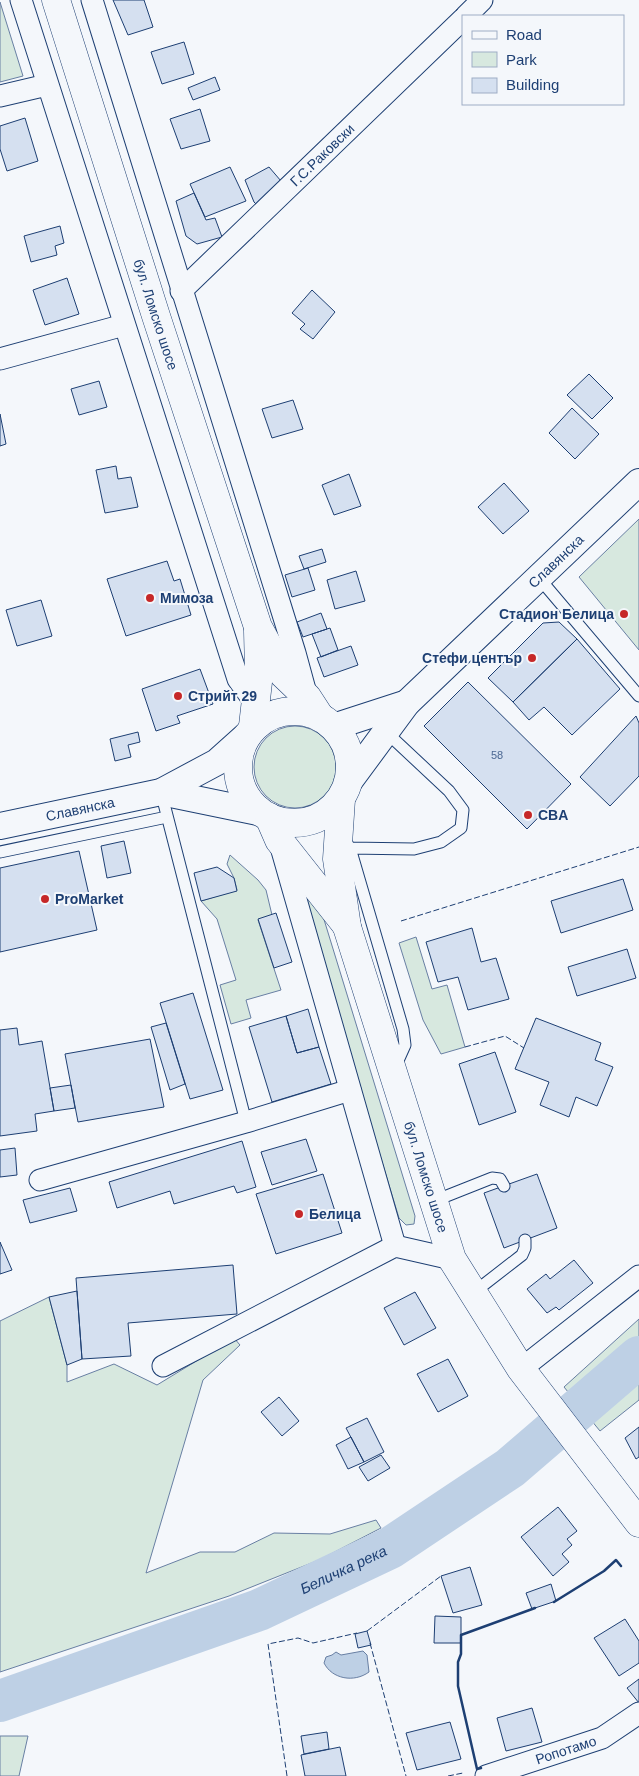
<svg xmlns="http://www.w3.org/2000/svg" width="639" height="1776" font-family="Arial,sans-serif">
<rect width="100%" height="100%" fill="#f4f7fb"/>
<path fill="#d7e8df" stroke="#687fa3" d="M0,2l23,74 -23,6z
M639,519v131l-60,-73z
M254 767a41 41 0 1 1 82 0a41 41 0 1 1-82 0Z
M230,855l28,25 8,10 6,25 -14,5 23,70 -35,10 5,18 -20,6 -11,-39 16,-5 -19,-61 -16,-18 36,-11 -3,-12 -7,-14z
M307,894l15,19 93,303 -1,8 -8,1 -7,-7 -90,-297 -3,-13z
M416,937l16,52 15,-4 18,62 -24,7 -18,-34 -24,-77z
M49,1297l18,68v17l47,-18 43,21 77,-47 6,7 -37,35 -57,193 54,-21h35l39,-19 56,1 46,-14 5,8 -62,32 -90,36 -229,76v-351z
M639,1319v81l-39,31 -36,-44z
M0,1736h28l-9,40h-19z"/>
<path fill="#bed0e5" stroke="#687fa3" d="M363,1651l4,4 2,17c-15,11 -37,7 -45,-9l2,-6 6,-2 4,-3 5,3z"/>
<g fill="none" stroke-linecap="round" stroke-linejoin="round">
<path stroke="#bed0e5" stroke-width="42" id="s1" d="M0,1701l259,-91 131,-62 120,-80 129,-111"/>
</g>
<path fill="#d5e0f0" stroke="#1d3f73" d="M113,0h31l9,27 -25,8z
M184,42l10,32 -32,10 -11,-32z
M215,77l5,13 -27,10 -5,-12z
M200,109l10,32 -29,8 -11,-30z
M25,118l13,43 -31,10 -7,-22v-23z
M230,167l16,34 -41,16 -15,-33z
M269,167l12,14 -23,25 -4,-4 -9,-22z
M194,193l12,27 9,-2 7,19 -25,7 -11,-8 -10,-35z
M60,226l4,17 -9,3 2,9 -26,7 -7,-26z
M67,278l12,36 -34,11 -12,-35z
M312,290l23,22 -22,27 -13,-10 5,-5 -13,-11z
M589,374l24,24 -21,21 -25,-24z
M99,381l8,26 -28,8 -8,-26z
M293,400l10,29 -31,9 -10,-29z
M572,408l27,26 -24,25 -26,-26z
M0,414l6,30 -6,2z
M116,466l2,13 13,-2 7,30 -33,6 -9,-43z
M349,474l12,32 -27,9 -12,-30z
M504,483l25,28 -26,23 -25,-27z
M322,549l4,13 -22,7 -5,-13z
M167,561l7,20 6,-2 11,36 -65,21 -19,-57z
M308,568l7,22 -23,7 -7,-22z
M356,571l9,30 -30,8 -8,-29z
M41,600l11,36 -35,10 -11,-36z
M321,613l6,16 -24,8 -6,-15z
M559,622l18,17 -64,63 -25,-24 55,-55z
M330,628l8,22 -17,7 -9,-23z
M577,639l43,50 -48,46 -28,-28 -15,13 -16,-18z
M351,646l7,19 -34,12 -7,-19z
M200,669l13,35 -36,12 3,7 -24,8 -14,-42z
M468,682l103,102 -44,45 -103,-103z
M636,716l3,7v53l-29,30 -30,-29z
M138,732l2,10 -12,3 3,12 -16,4 -5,-22z
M124,841l7,32 -24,5 -6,-32z
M79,851l18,79 -97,22v-84z
M217,867l17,11 3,13 -36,10 -7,-28z
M623,879l10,31 -72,23 -10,-32z
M276,913l16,49 -18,6 -16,-49z
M472,928l9,34 15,-4 13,41 -41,11 -10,-33 -20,5 -12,-40z
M627,949l9,29 -59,18 -9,-29z
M193,993l30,97 -33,9 -30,-96z
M308,1009l11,38 -22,6 -11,-37z
M286,1016l11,37 22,-6 12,37 -59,18 -23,-75z
M536,1018l65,25 -6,17 18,7 -16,39 -21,-9 -7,20 -29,-12 9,-23 -34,-13z
M166,1023l19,61 -15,6 -19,-63z
M17,1028l2,17 23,-4 12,70 -19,3 2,17 -37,5v-106z
M150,1039l14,68 -86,15 -13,-68z
M495,1052l21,60 -37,13 -20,-61z
M71,1085l4,23 -21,3 -4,-23z
M306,1139l11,32 -45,14 -11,-33z
M242,1141l14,46 -19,6 -3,-7 -60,18 -4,-13 -53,17 -8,-26z
M15,1148l2,27 -17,2v-27z
M323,1174l19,59 -66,21 -20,-60z
M537,1174l20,54 -53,20 -20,-55z
M70,1188l7,23 -47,12 -7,-23z
M0,1242l12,28 -12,4z
M574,1260l19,23 -34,27 -3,-3 -9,6 -20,-24 19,-15 4,5z
M233,1265l4,49 -109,9 3,33 -49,3 -6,-81z
M77,1291l5,68 -15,6 -18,-68z
M415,1292l21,36 -32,17 -20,-37z
M448,1359l20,37 -30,16 -21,-38z
M279,1397l20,24 -17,15 -21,-24z
M367,1418l17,34 -20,10 -18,-34z
M639,1427v30l-3,2 -11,-21z
M351,1437l13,25 -16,7 -12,-24z
M381,1455l9,13 -22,13 -9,-14z
M558,1507l19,24 -10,8 5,6 -10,9 7,8 -16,14 -32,-39z
M470,1567l12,38 -29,8 -12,-37z
M551,1584l5,17 -24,8 -6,-16z
M435,1616l26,1v26h-27z
M625,1619l14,22v22l-20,13 -25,-38z
M367,1631l4,14 -13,3 -3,-14z
M639,1679v24l-12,-15z
M532,1708l10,34 -36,9 -9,-33z
M450,1722l11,37 -44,11 -11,-37z
M327,1732l2,17 -25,5 -3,-18z
M340,1747l6,29h-41l-4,-21z"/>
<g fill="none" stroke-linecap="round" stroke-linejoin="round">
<defs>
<path id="service" d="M539,578l100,118
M161,792l85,330
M343,838l7,10 53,181 2,16 -9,20
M350,848l64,1 27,-7 20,-14 2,-18 -14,-19 -63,-59
M0,852l167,-35
M434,1201l58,-23 8,1 4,7
M473,1293l49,-38 3,-7v-8"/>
<g id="minor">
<path d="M21,0l217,679 18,25"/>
<path d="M92,0l203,653 12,44"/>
<path d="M466,16l16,-16"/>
<path d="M0,96l47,-11"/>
<path id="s2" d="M181,291l282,-272"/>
<path d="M0,359l124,-34"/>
<path d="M281,847l114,399"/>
<path d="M40,1180l206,-58 104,-32"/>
<path d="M163,1366l232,-120 57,13"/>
<path d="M521,1369l118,-93"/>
<path id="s3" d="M486,1776l116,-38 37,-25"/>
</g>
<g id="tertiary">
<path d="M333,727l74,-24"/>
<path id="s4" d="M348,783l59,-80 232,-221"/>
<path d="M161,792l97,20"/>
<path id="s5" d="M0,826l161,-34 56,-30 29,-26"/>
</g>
<g id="secondary">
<path id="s6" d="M56,0l100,316 102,311 26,48 23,22 13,20"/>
<circle cx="294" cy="767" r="56"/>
<path d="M253,726l6,-53 -1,-42"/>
<path id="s7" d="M341,799l-4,60 10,68 105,332 69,110 118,154"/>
<path d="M269,817l10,23 68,86"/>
</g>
</defs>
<use href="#service" stroke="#1d3f73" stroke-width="13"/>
<use href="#minor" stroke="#1d3f73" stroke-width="23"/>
<use href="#tertiary" stroke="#1d3f73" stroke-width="28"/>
<use href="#secondary" stroke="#1d3f73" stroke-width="29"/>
<use href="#service" stroke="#f4f7fb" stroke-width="11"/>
<use href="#minor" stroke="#f4f7fb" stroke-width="21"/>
<use href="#tertiary" stroke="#f4f7fb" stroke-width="26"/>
<use href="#secondary" stroke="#f4f7fb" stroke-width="28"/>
<path stroke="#1d3f73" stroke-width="1" stroke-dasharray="6 2.5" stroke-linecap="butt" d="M401,921l238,-74
M465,1047l40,-11 19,12
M367,1631l74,-55
M370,1643l36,133
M287,1776l-19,-132 30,-6 15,5 44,-10
M448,1776l15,-3"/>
<path stroke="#1d3f73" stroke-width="2.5" d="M554,1602l50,-31 12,-11 5,6
M481,1768l-4,1 -19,-83v-24l3,-8v-19l74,-27"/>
</g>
<g fill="#c62828" stroke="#f4f7fb" stroke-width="2">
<circle cx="150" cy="598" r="5"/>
<circle cx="624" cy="614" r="5"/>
<circle cx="532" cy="658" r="5"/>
<circle cx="178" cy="696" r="5"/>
<circle cx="528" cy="815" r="5"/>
<circle cx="45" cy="899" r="5"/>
<circle cx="299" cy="1214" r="5"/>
</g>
<g text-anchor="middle" stroke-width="4" stroke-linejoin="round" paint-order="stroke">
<g font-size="11" fill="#4b6792">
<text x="497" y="759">58</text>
</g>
<g font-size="14" fill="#1d3f73" stroke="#f4f7fb">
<text dy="5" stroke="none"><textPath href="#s2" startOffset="196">Г.С.Раковски</textPath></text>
<text dy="5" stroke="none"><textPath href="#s6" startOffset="330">бул. Ломско шосе</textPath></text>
<text dy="5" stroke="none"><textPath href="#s4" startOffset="305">Славянска</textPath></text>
<text dy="5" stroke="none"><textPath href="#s5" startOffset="82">Славянска</textPath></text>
<text dy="5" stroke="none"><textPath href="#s7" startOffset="391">бул. Ломско шосе</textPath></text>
<text dy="5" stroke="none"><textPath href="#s3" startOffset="84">Ропотамо</textPath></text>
</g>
<g font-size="14" font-weight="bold" fill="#1d3f73" stroke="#f4f7fb" text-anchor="start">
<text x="160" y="603">Мимоза</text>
<text x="614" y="619" text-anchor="end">Стадион Белица</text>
<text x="522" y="663" text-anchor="end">Стефи център</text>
<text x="188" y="701">Стрийт 29</text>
<text x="538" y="820">CBA</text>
<text x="55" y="904">ProMarket</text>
<text x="309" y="1219">Белица</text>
</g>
<g font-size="15" font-style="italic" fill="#1d3f73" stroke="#f4f7fb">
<text dy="5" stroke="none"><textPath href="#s1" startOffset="368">Беличка река</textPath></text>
</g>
</g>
<rect x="462" y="15" width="162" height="90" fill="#f4f7fb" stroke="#9eadc5"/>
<rect x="472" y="31" width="25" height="8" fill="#f4f7fb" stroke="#9eadc5"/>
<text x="506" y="40" font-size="15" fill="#1d3f73">Road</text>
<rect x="472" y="52" width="25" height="15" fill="#d7e8df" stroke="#9eadc5"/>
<text x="506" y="65" font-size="15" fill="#1d3f73">Park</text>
<rect x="472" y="78" width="25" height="15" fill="#d5e0f0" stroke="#9eadc5"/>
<text x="506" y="90" font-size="15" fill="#1d3f73">Building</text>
</svg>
